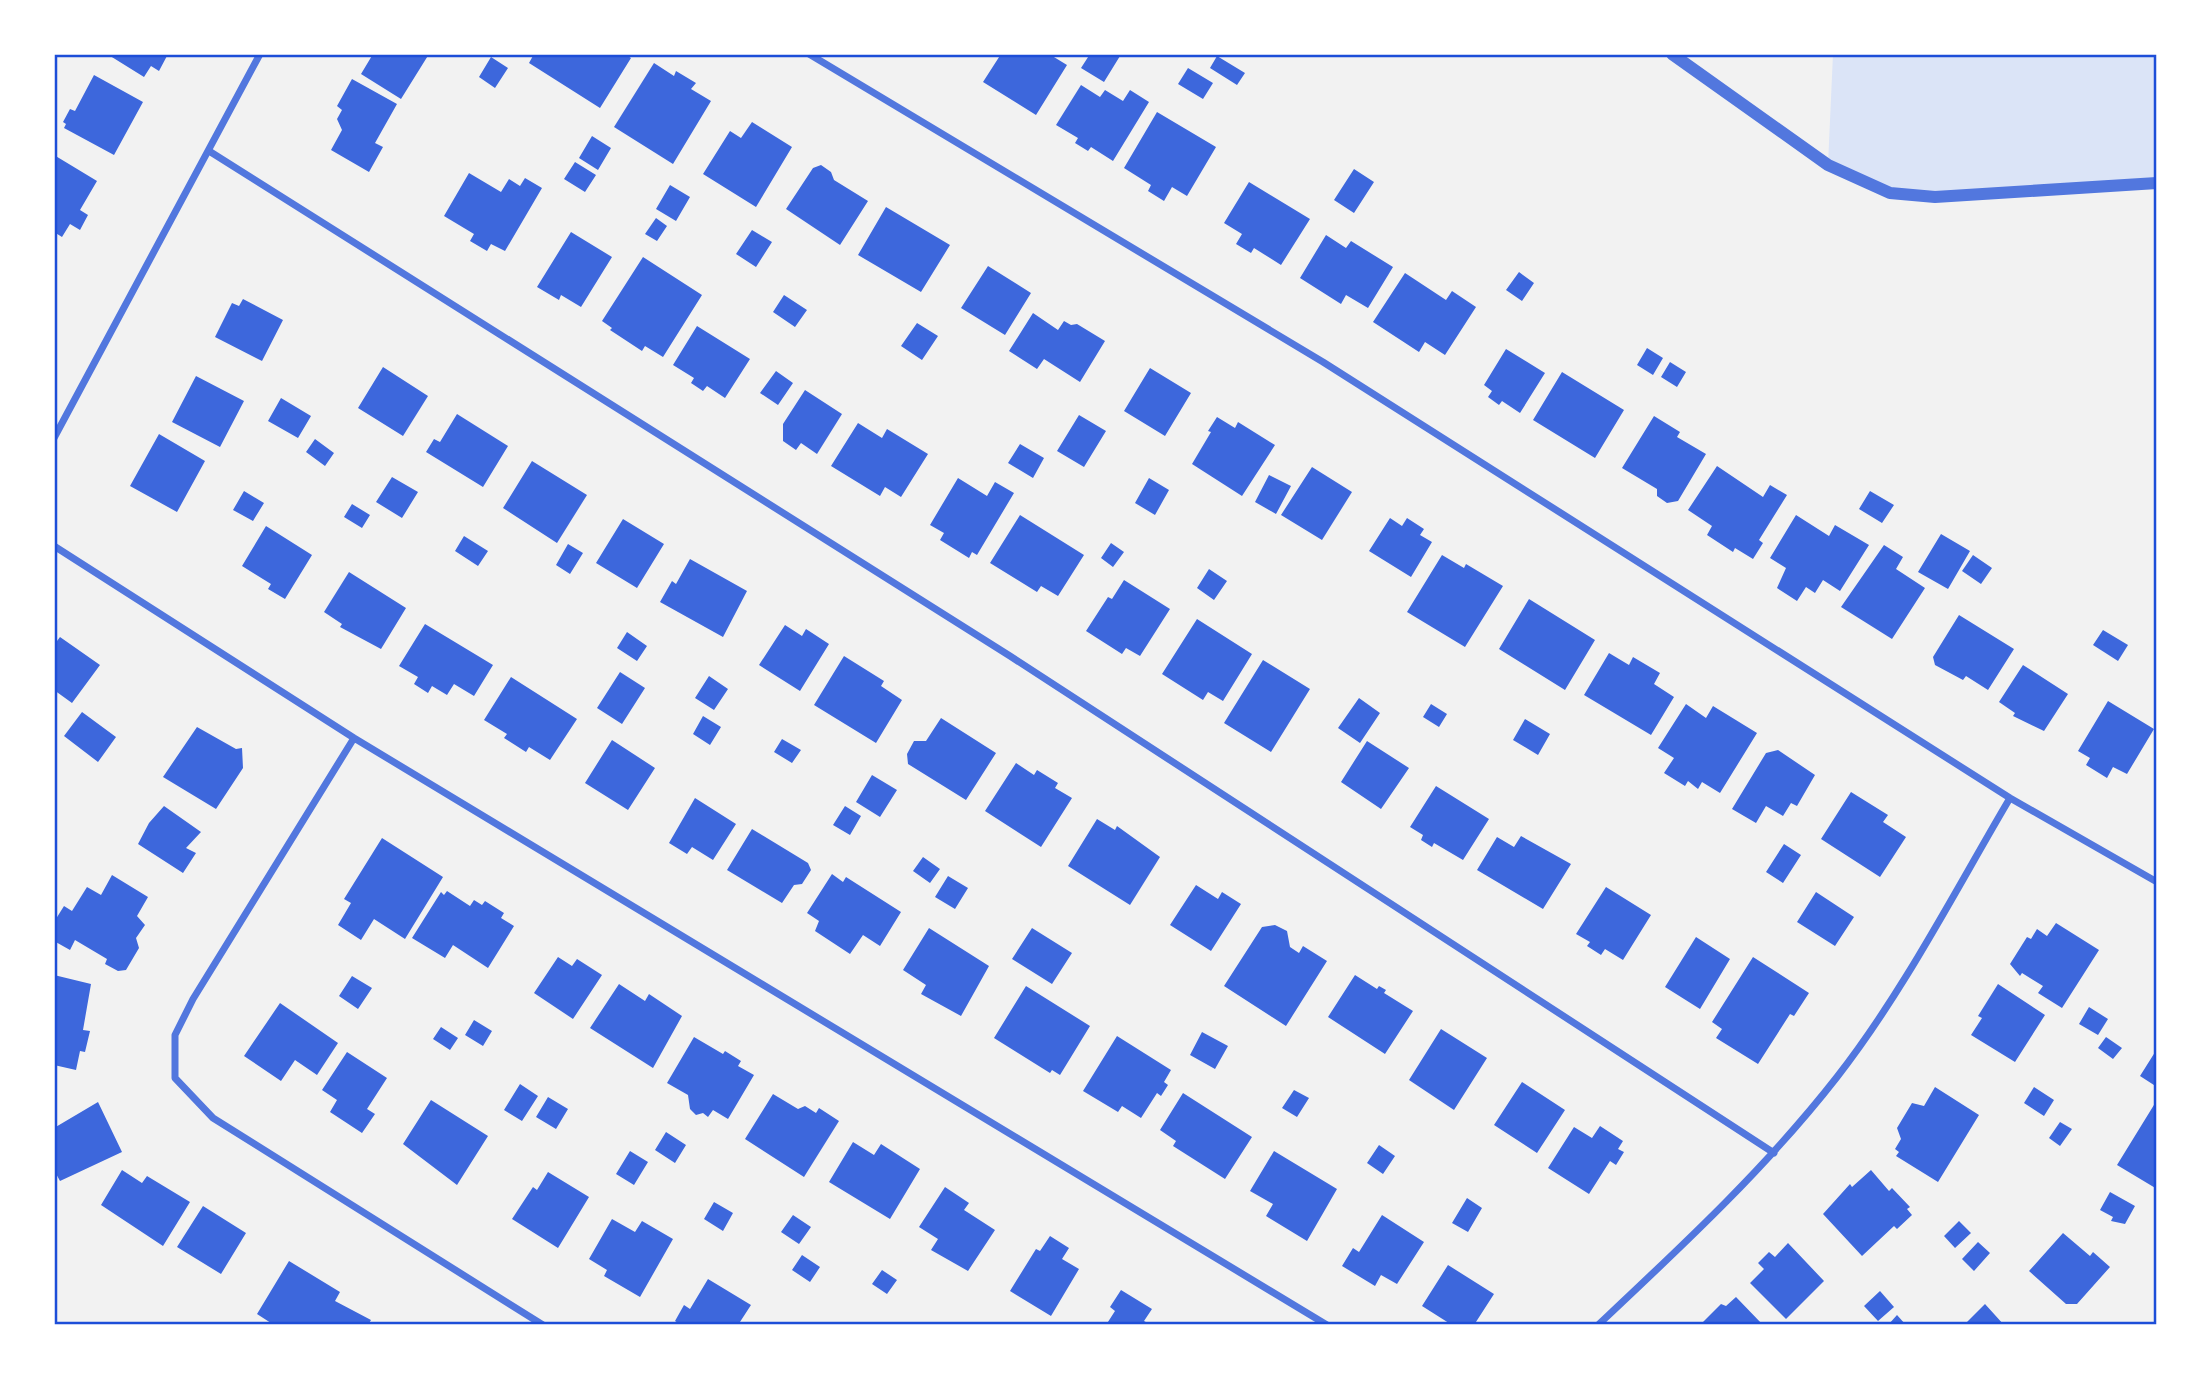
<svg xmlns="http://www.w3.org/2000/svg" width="2211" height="1379" font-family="'IBM Plex Sans',sans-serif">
<rect width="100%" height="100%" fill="#f2f2f2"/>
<path fill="#dbe4f7" d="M1833,54h324v129l-267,10 -62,-28z"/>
<path fill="#3d67dc" d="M107,54h61l-9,17 -8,-5 -7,11z
M373,54h56l-28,45 -40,-25z
M534,54h91l6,4 -31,50 -71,-45z
M1001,54h48l18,11 -31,50 -53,-33z
M1090,54l30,2 -16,26 -23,-14z
M1217,56l28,17 -8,12 -27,-17z
M491,57l17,11 -13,20 -16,-11z
M654,63l20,13 2,-5 20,12 -5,6 20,12 -38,63 -59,-37z
M1188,68l25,15 -10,16 -25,-15z
M94,75l49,27 -29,53 -50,-27 2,-4 -3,-2 7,-13 5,2z
M352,79l45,25 -22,39 8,4 -14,25 -38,-22 11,-20 -5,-11 5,-9 -5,-4z
M1081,85l19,12 5,-7 18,11 7,-11 19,12 -36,59 -22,-14 -3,4 -13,-8 3,-5 -22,-13z
M1157,112l59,35 -29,49 -15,-9 -8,14 -16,-10 3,-6 -27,-17z
M752,122l40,25 -36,60 -53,-33 27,-43 11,7z
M592,136l19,12 -13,22 -19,-12z
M54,155l43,26 -17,29 8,5 -8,15 -10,-6 -8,13 -8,-5z
M575,162l21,13 -11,17 -21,-13z
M821,165l10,7 3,8 34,21 -28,44 -54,-36 27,-41z
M1354,169l20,13 -20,31 -20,-13z
M469,173l32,19 8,-13 11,7 5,-8 17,10 -37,63 -14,-7 -4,7 -17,-10 4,-7 -30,-18z
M1249,182l61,37 -29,46 -27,-17 -3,5 -15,-9 6,-10 -18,-11z
M670,185l20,12 -14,24 -20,-12z
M886,207l64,38 -29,47 -63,-37z
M656,218l11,8 -10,15 -12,-7z
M752,230l20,12 -16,25 -20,-13z
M571,232l41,25 -31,50 -20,-12 -2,5 -22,-13z
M1326,235l20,13 5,-7 42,26 -25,41 -22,-13 -5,9 -41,-26z
M643,257l59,38 -39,62 -18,-11 -3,5 -32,-21 2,-2 -10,-7z
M988,266l43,27 -26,42 -44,-27z
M1519,272l15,11 -12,18 -16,-11z
M1405,273l41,27 6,-9 24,16 -31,48 -20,-13 -6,10 -46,-30z
M784,295l23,15 -12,17 -22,-15z
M243,299l40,21 -21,41 -47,-24 17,-34 7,3z
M1033,313l25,17 6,-9 7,4 6,-1 28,17 -25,41 -36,-23 -7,10 -28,-18z
M917,323l21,13 -16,24 -21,-14z
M697,326l53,33 -25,39 -18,-12 -4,5 -12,-8 3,-5 -21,-13z
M1647,348l16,10 -10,17 -16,-10z
M1506,349l39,24 -25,40 -18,-12 -3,4 -11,-8 4,-6 -8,-6z
M1670,362l16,10 -9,15 -16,-10z
M383,367l45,29 -25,40 -45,-28z
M1150,368l41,25 -26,43 -41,-25z
M776,371l17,12 -15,22 -18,-12z
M1562,372l62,38 -29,48 -62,-38z
M196,376l48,25 -24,46 -48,-25z
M805,390l37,24 -25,40 -16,-11 -5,7 -13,-9v-17z
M281,398l30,18 -13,22 -30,-17z
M457,414l51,32 -25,41 -57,-35 8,-13 6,3z
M1079,415l27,16 -22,36 -27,-16z
M1654,416l26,16 -3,5 29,17 -28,47 -11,2 -10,-7v-7l-35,-21z
M1217,417l18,11 3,-6 37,23 -33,51 -50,-32 19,-32 -3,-1z
M858,423l24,15 5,-9 41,25 -27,43 -16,-10 -5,9 -49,-30z
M159,434l46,27 -28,51 -47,-26z
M315,439l19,14 -9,13 -19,-14z
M1020,444l24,14 -11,20 -25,-15z
M532,461l55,34 -30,48 -54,-35z
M1717,466l46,31 7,-12 17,10 -28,45 4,3 -10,16 -18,-11 -2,4 -26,-17 5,-9 -24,-16z
M1312,467l40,25 -30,48 -41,-25z
M1269,475l22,11 -15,28 -21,-12z
M392,477l26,15 -16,26 -26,-16z
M958,478l29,18 8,-14 19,11 -37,62 -5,-3 -3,6 -29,-18 4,-7 -14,-8z
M1149,478l20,12 -14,25 -20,-12z
M244,491l20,12 -11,18 -20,-11z
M1870,491l24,14 -12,18 -23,-14z
M352,504l18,11 -8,13 -18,-11z
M1020,515l64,40 -26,41 -17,-10 -4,6 -47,-29z
M1796,515l33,21 6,-11 34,20 -29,46 -17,-11 -8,13 -9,-6 -9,14 -20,-13 9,-20 -16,-10z
M1390,518l12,8 5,-8 17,11 -4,6 12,7 -21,35 -42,-26z
M623,519l41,25 -27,44 -41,-25z
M266,526l46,29 -27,44 -17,-10 3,-5 -29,-18z
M1941,534l29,17 -22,38 -30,-17z
M464,536l24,15 -10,15 -23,-15z
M1111,543l13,9 -11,15 -12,-9z
M568,544l15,9 -13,21 -14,-9z
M1884,545l19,12 -7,12 29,19 -33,51 -51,-32z
M1442,555l22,13 2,-4 37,22 -38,61 -58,-35z
M1973,555l19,13 -11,16 -19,-13z
M690,559l57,32 -24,46 -63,-35 12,-21 4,3z
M1209,569l18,12 -13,19 -17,-12z
M349,572l57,36 -25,41 -41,-22 2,-3 -18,-12z
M1124,580l46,29 -30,47 -14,-8 -4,6 -36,-23 22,-34 4,2z
M1529,599l66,41 -30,50 -66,-41z
M1959,615l55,34 -26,41 -22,-14 -3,4 -28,-15 -2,-8z
M1197,619l55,35 -29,47 -15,-9 -5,8 -41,-26z
M425,624l68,41 -19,31 -20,-12 -7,11 -15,-9 -4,7 -14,-9 4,-7 -19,-11z
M785,625l17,11 4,-7 23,15 -29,47 -41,-26z
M2103,630l25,15 -10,16 -25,-16z
M627,632l20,14 -10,15 -20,-13z
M60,637l40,28 -28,38 -18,-13v-45z
M1609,653l20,12 4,-8 27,16 -6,11 20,13 -23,38 -67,-40z
M844,656l40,25 -3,5 21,14 -26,43 -62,-38z
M1263,660l47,29 -39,63 -47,-29z
M2023,665l45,29 -24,37 -31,-15 2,-3 -16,-11z
M620,672l25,16 -23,36 -25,-16z
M709,676l19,13 -14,21 -19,-12z
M511,677l66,42 -27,41 -21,-13 -3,5 -22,-14 3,-4 -23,-14z
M1359,698l21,15 -20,30 -22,-15z
M2108,701l46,28 -27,45 -14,-7 -6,11 -21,-13 4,-7 -12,-7z
M1431,704l16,10 -8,13 -16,-10z
M1686,704l20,14 7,-12 44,27 -37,60 -18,-11 -4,7 -10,-8 -3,5 -21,-13 10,-15 -16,-10z
M82,712l34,25 -18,25 -34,-26z
M703,716l18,11 -11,18 -17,-11z
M941,718l55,35 -30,47 -58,-36 -1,-10 7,-13h12z
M1525,719l25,15 -12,21 -25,-15z
M197,727l39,22 6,-1 1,20 -27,41 -53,-32z
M782,739l19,11 -9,13 -18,-11z
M612,740l43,28 -27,42 -43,-27z
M1367,741l42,27 -28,41 -40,-27z
M1778,750l37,25 -18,31 -6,-3 -8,13 -17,-10 -10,17 -24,-14 34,-56z
M1016,763l18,12 3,-5 21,13 -3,5 17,10 -31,49 -56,-36z
M872,775l25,15 -17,27 -24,-15z
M1436,786l53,33 -26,41 -29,-17 -2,4 -11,-7 2,-5 -13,-8z
M1851,792l37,23 -5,7 23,15 -26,40 -59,-38z
M695,798l41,26 -23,36 -21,-13 -5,7 -18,-11z
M164,806l37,26 -15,16 10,5 -13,20 -45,-29 11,-21z
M845,806l16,10 -11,19 -17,-10z
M1097,819l18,11 2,-4 43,31 -30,48 -62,-39z
M752,829l56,34 3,7 -9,14 -8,1 -12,18 -55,-33z
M1521,836l50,28 -28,45 -66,-39 20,-33 17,10z
M382,838l61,39 -38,62 -31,-20 -13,21 -23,-15 13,-22 -7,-4z
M1784,844l17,11 -18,28 -17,-11z
M923,857l17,12 -10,14 -17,-12z
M832,874l11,8 3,-5 55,35 -21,34 -17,-11 -13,19 -35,-23 4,-10 -12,-8z
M112,875l36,22 -11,19 8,9 -9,13 3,10 -13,22 -8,1 -13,-7 2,-5 -32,-19 -5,10 -16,-9v-19l10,-16 8,5 15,-24 14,8z
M948,876l20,12 -13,21 -20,-12z
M1196,885l22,14 4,-7 19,12 -30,47 -41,-26z
M1606,887l45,28 -28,45 -18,-11 -4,6 -14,-9 3,-4 -14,-8z
M447,891l23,15 4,-6 8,5 3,-4 19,12 -3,5 13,8 -26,42 -35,-23 -8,13 -33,-20 29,-46 3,3z
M1816,892l38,25 -19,29 -38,-24z
M2056,923l43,27 -37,58 -24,-15 5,-7 -21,-13 -2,3 -10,-12 17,-27 4,2 6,-10 10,7z
M1275,925l12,6 3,16 9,6 4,-7 24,15 -41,65 -62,-40 38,-59z
M929,928l60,38 -28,50 -40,-22 5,-9 -23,-15z
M1032,928l40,25 -20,31 -40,-25z
M1696,937l34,22 -30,50 -35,-22z
M558,957l14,9 5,-7 25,16 -29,44 -39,-26z
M1753,957l56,36 -15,23 -4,-2 -32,50 -42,-26 6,-9 -10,-7z
M54,975l37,9 -8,46 7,1 -5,21 -5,-1 -4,19 -22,-5z
M1355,975l22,14 2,-3 7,4 -2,3 29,18 -28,43 -57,-37z
M352,976l20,12 -14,21 -19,-13z
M619,984l26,17 4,-7 33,22 -29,52 -63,-40z
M1998,984l47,31 -30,47 -44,-27 11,-17 -4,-2z
M1026,986l64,40 -30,49 -8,-5 -2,3 -56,-35z
M280,1003l58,40 -21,32 -22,-15 -14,21 -37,-25z
M2089,1007l19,12 -10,16 -19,-11z
M474,1020l18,11 -9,15 -18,-11z
M441,1027l17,11 -8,12 -17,-11z
M1441,1029l46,29 -33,52 -45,-30z
M1202,1032l26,14 -13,23 -25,-14z
M1117,1036l54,34 -7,12 4,3 -7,11 -4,-3 -16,25 -19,-12 -4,6 -35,-21z
M694,1037l29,17 2,-3 16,10 -3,5 16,9 -26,44 -15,-9 -5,7 -5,-4 -7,2 -6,-6 -2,-14 -21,-12z
M2106,1037l16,11 -9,11 -15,-11z
M2157,1049v38l-17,-11z
M347,1052l40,26 -20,31 8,5 -13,19 -32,-21 7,-12 -15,-10z
M1522,1082l43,28 -28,43 -43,-28z
M520,1084l18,12 -16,25 -18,-11z
M1935,1087l44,28 -41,67 -42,-26 3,-4 -4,-3 6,-10 -4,-11 15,-25 12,3z
M2034,1087l20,13 -10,16 -20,-13z
M1294,1090l15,8 -12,19 -15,-9z
M1183,1093l69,44 -27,42 -52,-33 3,-5 -16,-11z
M773,1094l25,15 7,-3 11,7 3,-5 20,13 -35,56 -59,-38z
M548,1097l20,12 -12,20 -20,-12z
M431,1100l57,36 -31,49 -54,-41z
M2157,1100v89l-40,-24z
M98,1102l24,50 -62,29 -6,-11v-42z
M2060,1122l12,7 -12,17 -11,-8z
M1600,1126l23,15 -5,8 6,3 -8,13 -6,-4 -21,33 -41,-26 26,-41 18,11z
M666,1132l20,13 -11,18 -20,-13z
M853,1142l21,13 7,-11 39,25 -30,50 -61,-37z
M1379,1145l16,11 -12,18 -16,-11z
M630,1151l18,11 -14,23 -18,-11z
M1274,1151l63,38 -30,52 -41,-25 7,-12 -23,-13z
M122,1170l20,13 5,-7 43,26 -27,44 -62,-41z
M1871,1170l18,21 3,-3 18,19 -3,2 5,6 -15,14 -3,-3 -32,30 -39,-42 27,-30 2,3z
M548,1172l41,25 -31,51 -46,-29 21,-32 4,3z
M945,1187l24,16 -5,7 31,20 -27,41 -37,-21 7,-11 -19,-12z
M2110,1192l25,14 -10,18 -14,-3 2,-4 -13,-7z
M1467,1198l15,10 -14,24 -16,-9z
M714,1202l19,11 -10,18 -19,-12z
M203,1206l43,27 -25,41 -44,-27z
M793,1215l18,12 -12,17 -18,-12z
M1382,1215l42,27 -27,42 -16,-9 -6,11 -33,-20 11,-18 6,4z
M612,1219l23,13 7,-11 31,18 -33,58 -36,-21 3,-6 -18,-11z
M1959,1221l12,12 -16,15 -11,-12z
M2063,1233l27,23 3,-4 17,15 -33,37h-11l-37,-33z
M1050,1236l19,12 -7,11 17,10 -28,47 -41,-25 26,-42 4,2z
M1978,1242l12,11 -16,18 -12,-12z
M1788,1243l36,38 -38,38 -36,-36 14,-14 -6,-6 11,-11 6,5z
M802,1255l18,12 -10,15 -18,-12z
M289,1261l51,31 -5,9 36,19 -3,5h-94l-17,-11z
M1448,1265l46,29 -20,31h-22l-30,-19z
M882,1270l15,10 -10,14 -15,-10z
M708,1279l43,26 -13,20h-57l-6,-4 9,-16 6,4z
M1121,1290l31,19 -8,12 7,4h-45l9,-14 -5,-4z
M1880,1291l14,16 -16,14 -14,-15z
M1736,1297l27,28h-63l21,-21 5,2z
M1985,1304l19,21h-40z
M1897,1315l9,10h-18z"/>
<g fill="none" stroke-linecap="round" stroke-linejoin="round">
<path stroke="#5277de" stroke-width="7" d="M809,54l514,308 687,436 147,84
M209,151l801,505 764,497
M54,438l206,-384
M54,546l300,192 973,587
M354,738l-161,261 -18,36v43l38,40 330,207
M1598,1325c84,-79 168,-157 239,-248 67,-86 118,-186 173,-279"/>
<path stroke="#5277de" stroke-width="12" d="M1672,54l156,111 62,28 45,4 222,-14"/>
</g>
<rect width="2211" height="1379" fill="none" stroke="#ffffff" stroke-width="112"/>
<rect x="56" y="56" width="2099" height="1267" fill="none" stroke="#1d4ed8" stroke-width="2.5"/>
</svg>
